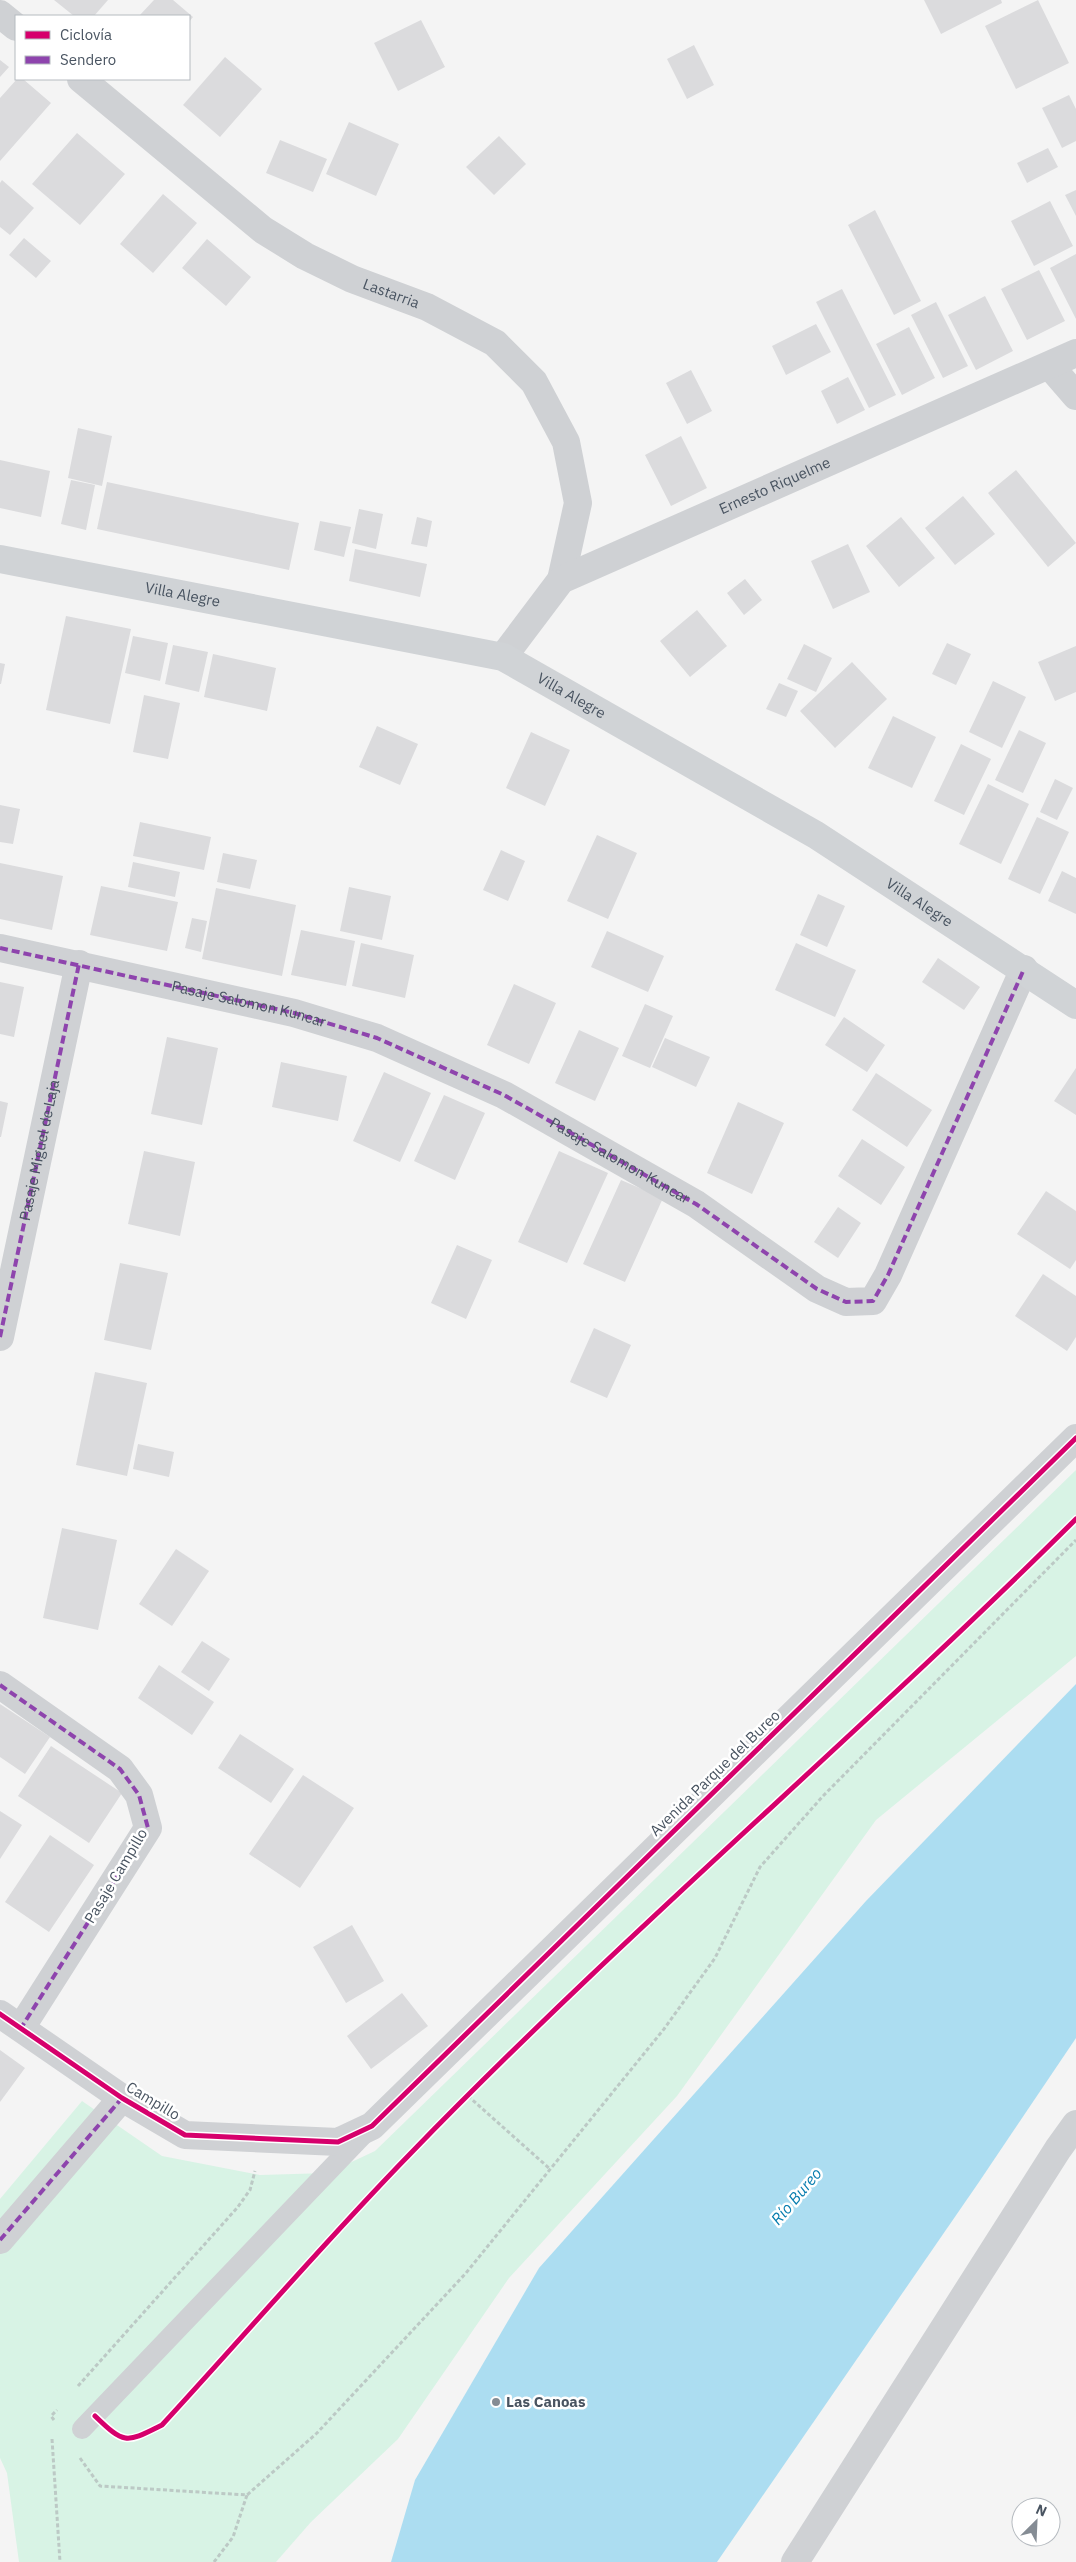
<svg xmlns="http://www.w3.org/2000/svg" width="1076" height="2562" font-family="'IBM Plex Sans',sans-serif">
<rect width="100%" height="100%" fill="#f4f4f4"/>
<path fill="#d8f3e5" d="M1076,1470v186l-200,164 -199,276 -168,182 -111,161 -87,83 -35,40h-257l-12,-89 -7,-15v-259l82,-98 80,55 98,19 68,-2 47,-22z"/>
<path fill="#acddf1" d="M1076,1684v354l-97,144 -262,380h-326l24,-82 124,-212 327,-367z"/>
<path fill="#dbdbdd" d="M54,0h54l-14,16h-20z
M154,0h19l20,17 -4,5v-6h-50z
M924,0h77l1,3 -61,31z
M1038,0l31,63 -53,26 -31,-63z
M421,20l24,47 -47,24 -24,-48z
M694,45l20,40 -27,14 -20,-40z
M225,57l37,32 -42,48 -37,-32z
M0,60l9,7 -9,10z
M17,79h6l28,24 -51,58v-63z
M1069,95l7,14v32l-14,7 -20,-40z
M349,122l50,22 -23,52 -50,-22z
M77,133l48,41 -45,51 -48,-41z
M499,136l27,28 -32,31 -28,-28z
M280,140l47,19 -14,33 -47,-19z
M1048,148l10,19 -31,16 -10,-20z
M2,180l32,28 -24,27 -10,-8v-44z
M1076,190v26l-11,-21z
M163,194l34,29 -44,50 -33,-29z
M1050,201l23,45 -39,20 -23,-45z
M875,210l46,91 -27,14 -46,-90z
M24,238l27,23 -15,17 -27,-23z
M207,239l44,38 -25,29 -44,-38z
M1076,254v65l-26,-51z
M1039,270l26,51 -38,19 -26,-51z
M842,289l54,106 -27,13 -53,-106z
M985,296l28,55 -37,19 -28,-55z
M936,302l32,64 -25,12 -32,-63z
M816,324l15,28 -45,23 -14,-29z
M909,327l26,51 -33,17 -26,-51z
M691,370l21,41 -25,13 -21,-41z
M848,377l17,33 -28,14 -16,-33z
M78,428l34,8 -10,50 -34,-8z
M681,436l26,52 -36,18 -26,-51z
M0,460l50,11 -9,46 -41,-9z
M1016,470l60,73 -28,24 -60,-74z
M71,480l24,5 -9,45 -25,-6z
M107,482l192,41 -10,47 -192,-41z
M963,496l32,38 -40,31 -30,-37z
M359,509l24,5 -7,35 -24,-6z
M417,517l15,4 -5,26 -16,-3z
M901,517l34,41 -36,29 -33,-41z
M320,521l31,6 -7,30 -30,-7z
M848,544l22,48 -37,17 -22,-48z
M355,549l72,15 -7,33 -71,-16z
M745,579l17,21 -18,15 -17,-22z
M697,610l30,36 -37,31 -30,-36z
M66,616l65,13 -21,95 -64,-14z
M133,636l35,7 -8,38 -35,-8z
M947,643l24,11 -15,31 -24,-11z
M804,644l28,14 -16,34 -29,-13z
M173,645l35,7 -9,40 -34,-8z
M1076,646v46l-21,9 -17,-39z
M213,654l63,14 -9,43 -63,-14z
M852,662l35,37 -52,49 -35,-37z
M0,663l5,1 -4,20h-1z
M993,681l33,16 -24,51 -33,-16z
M779,683l19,8 -12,26 -20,-8z
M144,695l36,8 -12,56 -35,-7z
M893,716l43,21 -24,51 -44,-20z
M377,726l41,18 -18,41 -41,-18z
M1019,730l27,13 -23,50 -28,-13z
M531,732l39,18 -25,56 -39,-18z
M961,744l30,15 -27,56 -30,-14z
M1055,779l18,9 -16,32 -17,-8z
M988,784l41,20 -28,60 -42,-20z
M0,805l20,4 -7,35 -13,-2z
M1037,817l32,15 -29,62 -32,-15z
M140,822l71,15 -7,33 -71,-14z
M597,835l40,18 -29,66 -41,-18z
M501,850l24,11 -17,40 -25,-11z
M223,853l34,7 -7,29 -33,-7z
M133,862l47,10 -5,25 -47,-10z
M0,863l63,13 -11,54 -52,-11z
M1062,871l14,7v36l-28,-13z
M101,886l77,16 -11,49 -77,-16z
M349,887l42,9 -9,44 -42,-9z
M216,888l80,17 -14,71 -80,-17z
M818,894l27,12 -18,41 -27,-12z
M192,918l15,3 -6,31 -16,-4z
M301,930l54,11 -9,45 -55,-11z
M607,931l57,25 -16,36 -57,-25z
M361,943l53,12 -9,43 -53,-12z
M796,943l60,27 -21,47 -60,-27z
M938,958l42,29 -16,23 -42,-28z
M0,982l24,5 -10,50 -14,-3z
M514,984l42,19 -27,61 -42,-19z
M645,1004l28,12 -23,52 -28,-12z
M844,1017l41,28 -18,27 -42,-27z
M579,1030l40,18 -24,53 -40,-18z
M167,1037l51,11 -16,77 -51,-11z
M665,1038l45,19 -14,30 -44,-20z
M281,1062l66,14 -9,45 -66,-14z
M1076,1068v47l-22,-14z
M384,1072l47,21 -31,69 -47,-21z
M876,1073l56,37 -25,37 -55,-37z
M444,1095l41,18 -30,67 -41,-19z
M0,1101l8,2 -7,34h-1z
M738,1102l46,21 -32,71 -45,-21z
M862,1139l43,28 -24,38 -43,-29z
M144,1151l51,11 -15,74 -52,-12z
M559,1151l49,22 -41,90 -49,-21z
M621,1180l42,18 -38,84 -42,-18z
M1046,1191l30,20v49l-6,9 -53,-35z
M838,1207l23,16 -23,35 -24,-16z
M457,1245l35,15 -26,59 -35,-16z
M120,1263l48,10 -17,77 -47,-10z
M1043,1274l33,22v41l-9,14 -52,-35z
M594,1328l37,17 -24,53 -37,-16z
M95,1372l52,11 -20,93 -51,-11z
M138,1444l36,8 -5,25 -36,-8z
M62,1528l55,12 -19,90 -55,-12z
M176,1549l33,22 -37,55 -33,-22z
M202,1641l28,18 -21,32 -28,-19z
M159,1665l55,37 -22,33 -54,-37z
M0,1704l50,33 -25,37 -25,-17z
M240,1734l54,35 -23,34 -53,-35z
M51,1746l71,47 -33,50 -71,-47z
M303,1775l51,33 -54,80 -51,-34z
M0,1811l22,14 -22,34z
M50,1835l44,30 -45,67 -44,-30z
M352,1925l32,56 -38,22 -33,-56z
M402,1993l26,33 -57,43 -24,-33z
M0,2050l25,18 -25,34z"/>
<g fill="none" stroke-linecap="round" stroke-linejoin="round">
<path stroke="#bcc9c5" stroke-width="3" stroke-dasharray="4 2.5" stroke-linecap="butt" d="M468,2096l82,73
M78,2386l159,-178 13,-18 5,-19
M54,2420l-3,-4 6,-6
M52,2439l8,123
M80,2458l20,28 147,9 70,-62 149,-160 198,-244 51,-71 45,-91 63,-71 253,-256
M214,2562l19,-25 14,-42"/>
<path stroke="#cfd1d4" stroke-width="20" d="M82,2429l281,-294"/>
<g stroke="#cfd1d4" stroke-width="28">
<path d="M0,14l16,13"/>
<path id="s1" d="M81,79l182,151 42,26 47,23 75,28 68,36 39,39 32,60 12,61 -17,77"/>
<path d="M1050,366l26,30"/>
<path id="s2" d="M503,657l58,-77 515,-227"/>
<path id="s3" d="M0,948l294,65 83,25 127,57 192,109 121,85 29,13 27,-1 15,-26 136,-306"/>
<path d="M0,1337l79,-373"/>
<path d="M0,1685l120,84 19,26 9,33 -127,200"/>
<path d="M0,2014l122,84 63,37 153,7 34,-16 704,-688"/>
<path d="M0,2240l122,-142"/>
<path d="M795,2562l263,-413 18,-25"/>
</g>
<path stroke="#d0d3d6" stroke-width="28" id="s4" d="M0,559l503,98 313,178 260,170"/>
<g stroke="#8e44ad" stroke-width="4" stroke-dasharray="8 4" stroke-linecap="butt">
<path d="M0,948l294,65 83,25 127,57 192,109 121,85 29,13 27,-1 15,-26 136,-306"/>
<path id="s5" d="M0,1337l79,-373"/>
<path d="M0,1685l120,84 19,26 9,33 -127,200"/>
<path d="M0,2240l122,-142"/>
</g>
<defs>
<path id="cycleway" d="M0,2014l122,84 63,37 153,7 34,-16 704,-688
M95,2416c30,29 31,27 67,9 83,-90 163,-184 249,-272 213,-220 448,-418 665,-634"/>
</defs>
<use href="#cycleway" stroke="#fff" stroke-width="8"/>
<use href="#cycleway" stroke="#d6006c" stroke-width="5"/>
</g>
<circle fill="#858c94" stroke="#fff" stroke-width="2" cx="496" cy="2402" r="5"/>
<g text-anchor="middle" stroke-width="5" stroke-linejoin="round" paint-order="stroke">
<g font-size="15" fill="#495461" stroke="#fff">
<text dy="5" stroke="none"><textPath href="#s1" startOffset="380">Lastarria</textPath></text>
<text dy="5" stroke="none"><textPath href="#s2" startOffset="330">Ernesto Riquelme</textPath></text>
<text dy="5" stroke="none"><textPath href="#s4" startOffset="186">Villa Alegre</textPath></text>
<text dy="5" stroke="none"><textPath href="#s4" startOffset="591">Villa Alegre</textPath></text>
<text dy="5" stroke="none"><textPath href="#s4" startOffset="996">Villa Alegre</textPath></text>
<text dy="5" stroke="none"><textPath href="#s3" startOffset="255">Pasaje Salomon Kuncar</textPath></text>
<text dy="5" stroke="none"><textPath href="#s5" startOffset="191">Pasaje Miguel de Laja</textPath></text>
<text dy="5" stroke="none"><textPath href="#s3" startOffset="660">Pasaje Salomon Kuncar</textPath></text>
<text transform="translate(715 1773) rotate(-44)" y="5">Avenida Parque del Bureo</text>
<text transform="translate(116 1876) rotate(-59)" y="5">Pasaje Campillo</text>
<text transform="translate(153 2101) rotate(31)" y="5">Campillo</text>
</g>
<g font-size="15" font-weight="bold" fill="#495461" stroke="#fff" text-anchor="start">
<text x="506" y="2407">Las Canoas</text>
</g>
<g font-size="16" font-style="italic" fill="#077daf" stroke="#fff">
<text transform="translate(796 2196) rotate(-50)" y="6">Río Bureo</text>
</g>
</g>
<rect x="15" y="15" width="175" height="65" fill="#ffffff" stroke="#b6bbc0"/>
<rect x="25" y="31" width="25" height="8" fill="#d6006c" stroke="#b6bbc0"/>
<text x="60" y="40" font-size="15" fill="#495461">Ciclovía</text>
<rect x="25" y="56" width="25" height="8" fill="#8e44ad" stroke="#b6bbc0"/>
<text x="60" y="65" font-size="15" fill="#495461">Sendero</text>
<g transform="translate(1036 2522) rotate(24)"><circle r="24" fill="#ffffff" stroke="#b6bbc0"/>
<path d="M0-4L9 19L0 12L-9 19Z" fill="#858c94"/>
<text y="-8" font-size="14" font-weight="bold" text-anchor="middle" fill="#495461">N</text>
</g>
</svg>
